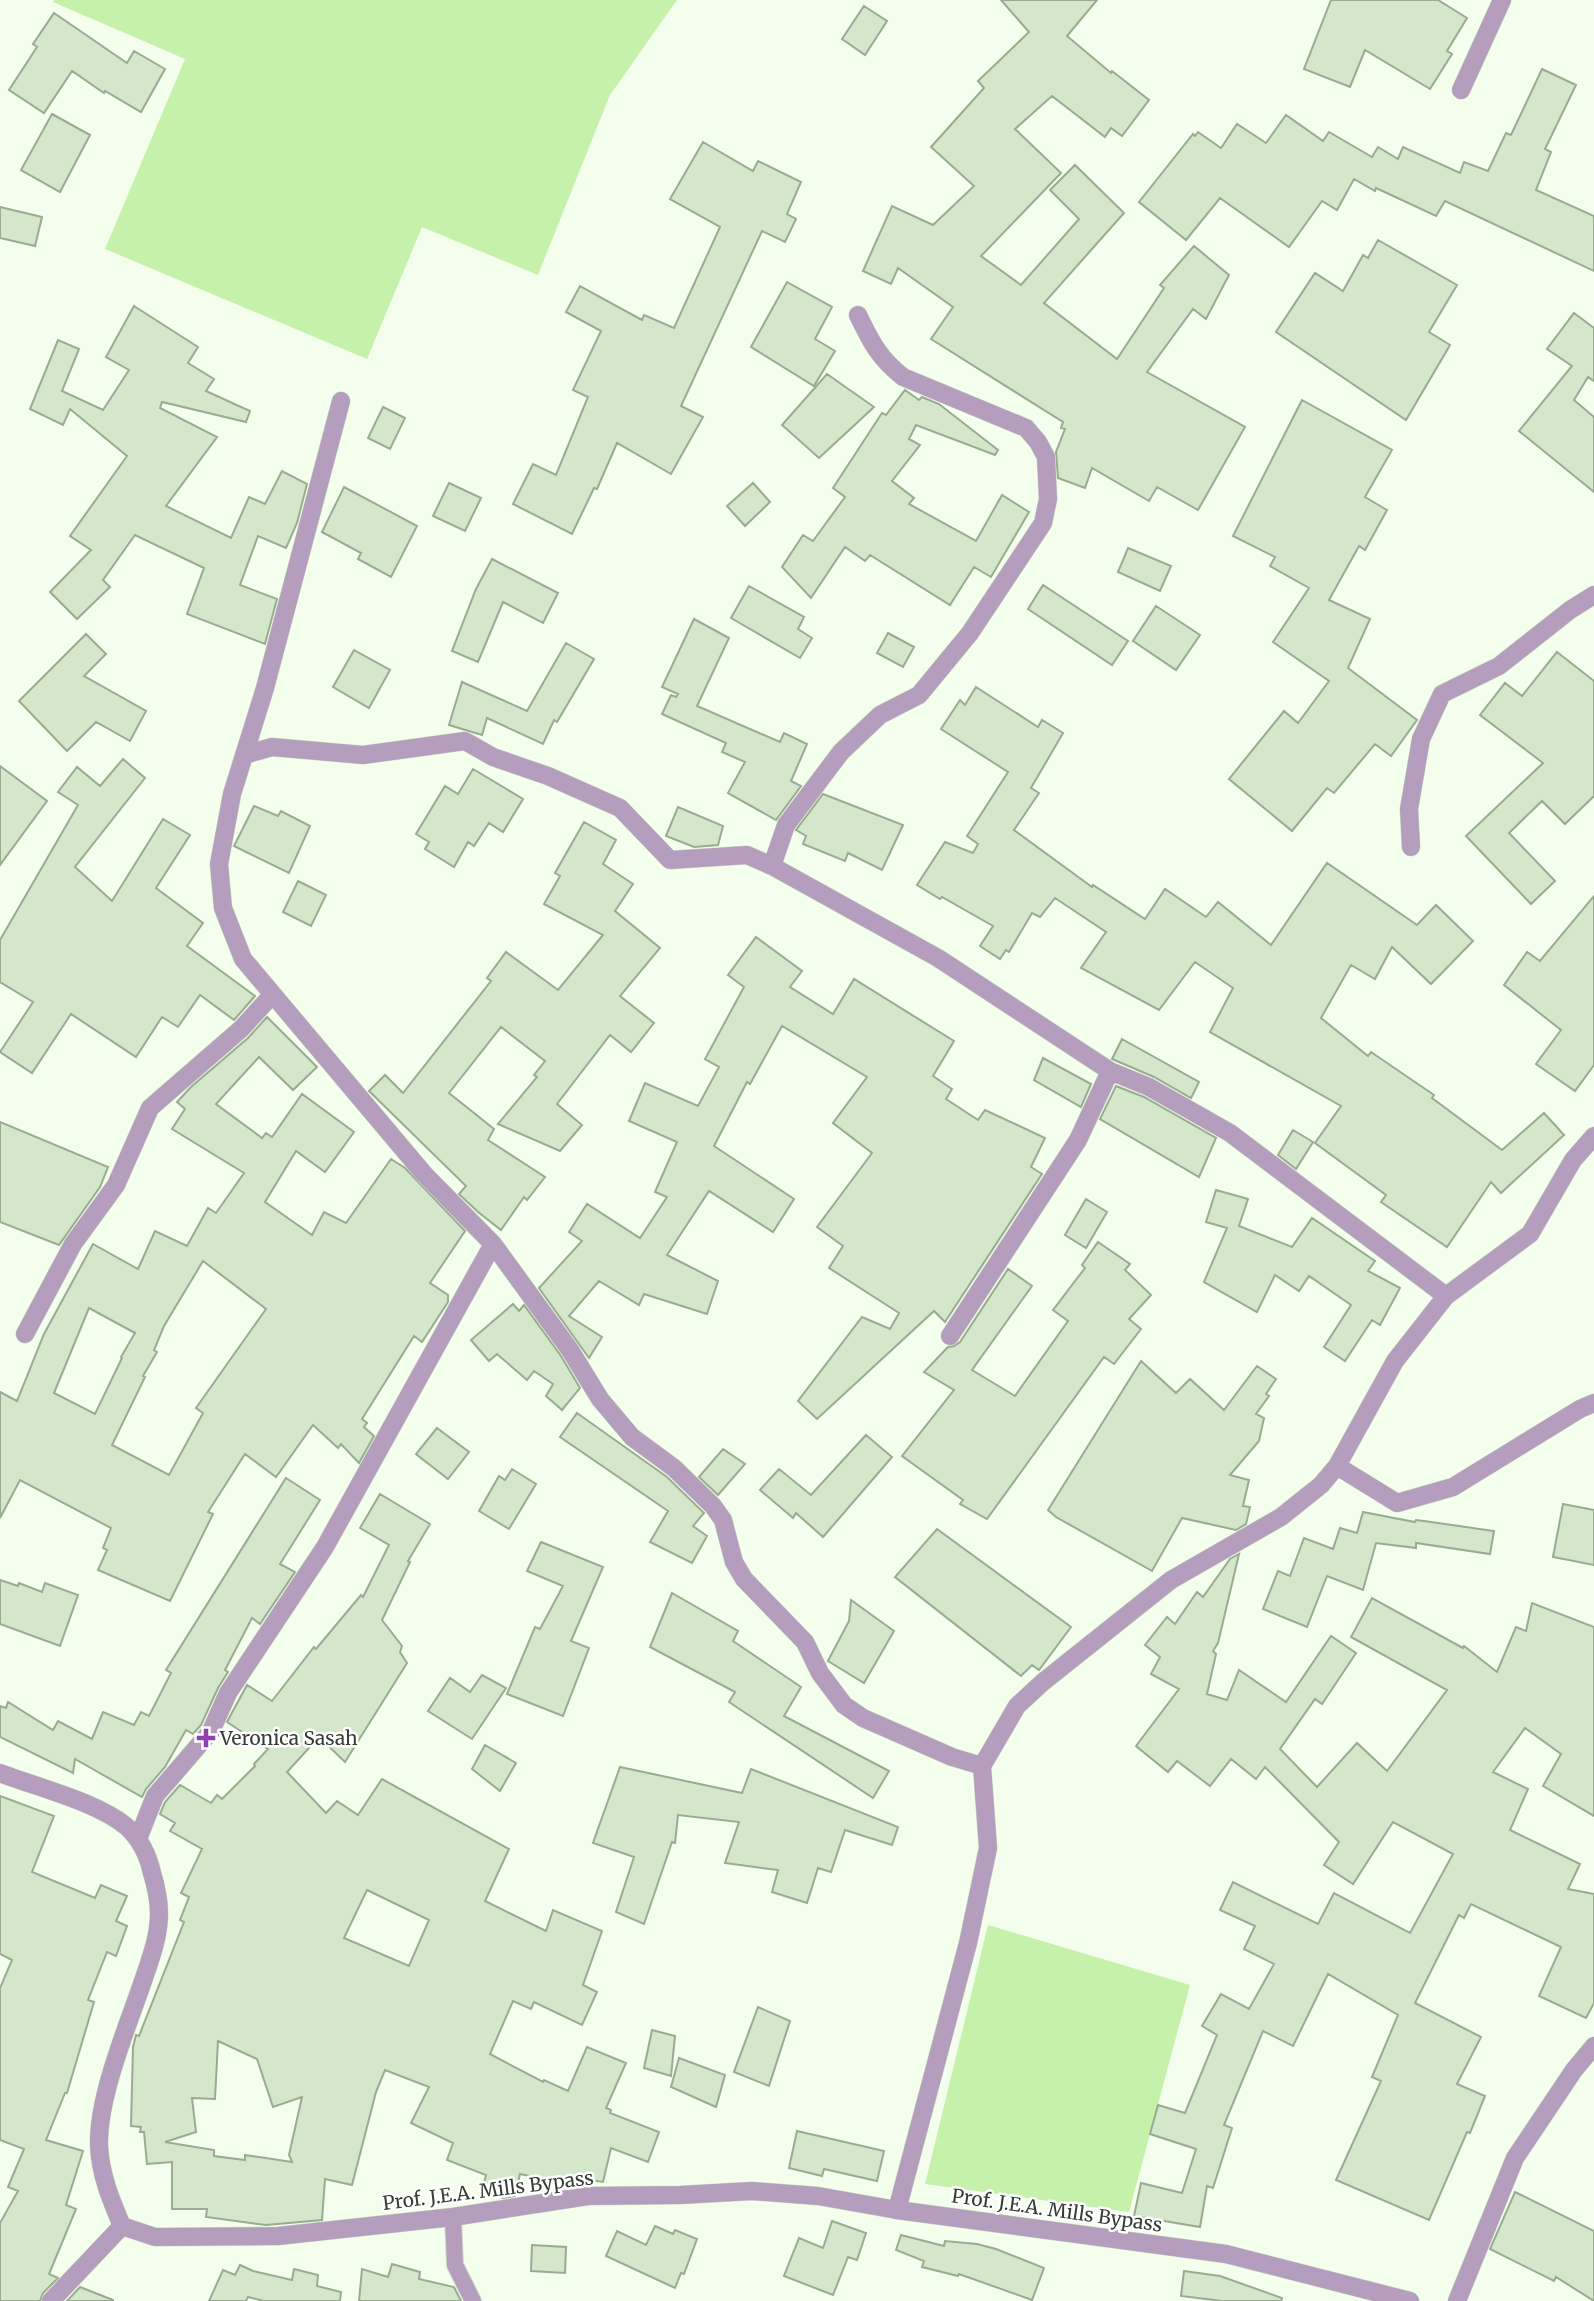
<svg xmlns="http://www.w3.org/2000/svg" width="1594" height="2301" font-family="Merriweather,serif">
<rect width="100%" height="100%" fill="#f3feec"/>
<path fill="#c5f1ab" d="M54,0h623l-67,95 -72,180 -116,-48 -55,132 -262,-110 80,-190 -132,-57z
M988,1925l202,60 -61,227 -204,-28z"/>
<path fill="#d4e7ca" stroke="#99ab90" stroke-width="2" fill-rule="evenodd" d="M1001,0h96l-30,36 44,37 1,-2 37,29 -27,36 -11,-8 -6,9 -53,-41 -37,33 46,44 -80,83 40,29 58,-66 -29,-29 25,-25 49,48 -80,90 73,56 47,-71 -4,-3 34,-39 35,29 -23,44 -13,-10 -46,63 98,55 -47,83 -41,-23 -8,14 -57,-33 -7,20 -27,-10 -2,-26 9,-23 -4,-1 2,-6 -132,-83 22,-32 -55,-39 -7,16 -28,-13 29,-65 41,19 41,-39 -43,-39 53,-59 -6,-7 51,-49z
M1331,0h107l29,18 -20,33 5,3 -22,35 -65,-39 -15,37 -46,-18z
M864,6l23,15 -22,34 -23,-16z
M54,13l73,50 7,-12 31,18 -24,43 -36,-21 -1,2 -32,-22 -28,42 -35,-23 28,-43 -4,-3z
M1542,69l34,16 -31,64 6,3 -15,38 58,26v55l-149,-70 -9,15 -60,-28 -1,3 -21,-12 -17,31 -15,-9 -33,46 -69,-49 -34,42 -47,-38 54,-68 2,2 3,-4 23,16 16,-24 29,19 20,-28 37,26 6,-9 43,25 6,-10 20,12 5,-12 57,26 4,-11 24,9 18,-38 5,2z
M52,114l38,21 -30,57 -39,-22z
M703,142l50,29 5,-10 43,21 -14,32 9,5 -11,23 -23,-11 -81,175 22,11 -32,57 -54,-31 -20,46 -3,-1 -22,46 -59,-30 20,-40 23,11 32,-78 -15,-7 28,-59 -35,-19 14,-26 62,34 2,-5 30,13 46,-101 -50,-28z
M0,207l42,10 -7,29 -35,-8z
M1378,240l79,45 -28,47 21,13 -44,75 -130,-88 39,-59 28,18 20,-36 5,3z
M787,282l45,25 -17,32 20,12 -21,35 -63,-39z
M134,306l64,41 -10,16 26,16 -8,12 44,20 -4,11 -84,-20 -2,6 57,29 -51,69 65,32 18,-41 16,7 17,-33 25,13 -10,39 -11,25 -28,-12 -18,49 37,14 -12,45 -78,-30 17,-46 -69,-33 -32,45 7,7 -33,32 -27,-27 41,-42 -21,-14 57,-80 -57,-47 -7,16 -33,-16 28,-69 21,9 -17,42 41,19 26,-40 -23,-13z
M1574,313l20,15v53l-6,-4 -14,23 20,17v75l-75,-61 53,-65 -25,-17z
M827,374l47,33 -55,51 -37,-33z
M905,390l14,10 3,-3 17,7 59,46 -3,5 -79,-30 -7,14 11,6 -28,36 22,17 -5,6 67,37 26,-46 27,17 -38,65 -17,-10 -24,38 -80,-50 -5,6 -20,-14 -34,51 -29,-31 21,-32 10,6 32,-44 -12,-9 49,-75 4,2z
M1302,400l90,50 -27,47 22,13 -22,40 -6,-4 -30,54 41,19 -22,49 69,52 -26,36 -16,-12 -41,49 -7,-5 -35,43 -63,-52 55,-68 14,12 31,-42 -56,-39 36,-54 -39,-22 5,-9 -42,-21z
M383,407l22,11 -15,31 -22,-11z
M449,483l32,15 -16,33 -32,-15z
M753,483l17,19 -25,24 -18,-20z
M344,487l73,39 -26,51 -33,-18 3,-6 -39,-21z
M1128,548l43,18 -11,25 -42,-19z
M492,559l66,34 -15,30 -40,-21 -25,60 -26,-11 24,-62z
M1043,585l85,56 -16,24 -84,-56z
M749,586l55,31 -6,12 14,9 -12,20 -69,-40z
M1156,606l44,29 -24,35 -43,-29z
M694,619l35,19 -32,68 83,36 4,-9 23,11 -16,37 10,5 -25,34 -48,-27 17,-31 -23,-10 4,-9 -64,-29 9,-19 5,2 2,-3 -16,-7z
M888,633l26,14 -11,20 -26,-14z
M86,634l20,20 -22,22 62,35 -16,30 -34,-19 -29,29 -48,-50z
M566,643l28,16 -37,63 -3,-2 -11,24 -56,-26 -5,17 -33,-10 13,-43 65,29z
M354,650l36,20 -21,38 -36,-21z
M1557,652l37,29v115l-29,28 -23,-23 -33,32 46,48 -24,23 -65,-68 77,-73 -63,-48 25,-32 17,13z
M976,687l62,40 4,-7 21,13 -32,55 8,5 -25,37 78,57 1,-2 52,34 20,-30 41,28 12,-15 53,43 56,-82 90,62 19,-20 37,36 -42,43 -39,-37 -17,32 -24,-14 -30,53 47,38 3,-4 63,43 -2,3 70,52 42,-37 20,22 -63,58 -10,-11 -44,65 -66,-45 5,-7 -71,-52 26,-37 -131,-74 23,-44 -38,-26 -36,48 -78,-42 25,-36 -51,-34 -15,19 -8,-4 -23,39 -3,-2 -6,9 -20,-13 13,-20 -51,-29 -2,2 -23,-14 28,-43 28,11 5,-9 -11,-8 41,-64 -67,-43 19,-29 5,5z
M123,759l22,19 -70,89 37,34 51,-82 27,16 -34,53 47,35 -16,23 68,50 -21,24 -34,-25 -22,32 -16,-10 -26,40 -65,-43 -39,59 -32,-21 33,-50 -33,-20v-42l78,-135 -20,-13 19,-25 23,19z
M0,766l47,35 -47,64z
M473,769l50,30 -20,33 -14,-9 -15,23 -6,-4 -14,25 -29,-18 4,-7 -13,-8 29,-48 13,8z
M823,794l80,31 -21,45 -34,-17 -3,8 -42,-17 3,-8 -10,-6z
M254,806l24,10 3,-5 29,15 -21,47 -55,-27z
M678,807l45,19 -5,19 -24,2 -28,-11z
M584,822l32,18 -13,24 30,20 -18,27 45,37 -40,48 34,27 -23,29 -21,-17 -53,69 25,21 -22,26 -62,-27 39,-47 -3,-2 11,-14 -44,-34 -52,66 45,36 -6,11 57,37 -18,23 -3,-3 -23,33 -23,-18 -19,-18 7,-8 -97,-95 16,-16 18,18 88,-112 -4,-3 19,-26 52,38 45,-55 -59,-31 16,-28 -5,-3z
M298,881l28,14 -15,31 -28,-14z
M1594,896v169l-19,26 -39,-27 25,-34 -57,-45 23,-33 13,9z
M756,937l46,34 -12,16 43,27 21,-35 100,62 -21,35 19,13 -6,10 32,21 7,-10 60,28 -14,29 11,7 -97,148 -11,-11 -117,108 -19,-18 64,-84 28,12 9,-16 -70,-45 14,-22 -26,-19 55,-74 -39,-30 34,-46 -85,-51 -32,58 -3,-2 -33,64 80,53 -21,33 -64,-41 -42,64 51,26 -11,33 -63,-20 -5,11 -40,-24 -30,35 33,21 -13,21 -50,-70 43,-47 -13,-9 18,-28 53,34 27,-41 -12,-5 22,-50 -48,-21 16,-38 53,23 21,-39 -14,-8 39,-72 -16,-12z
M267,1017l50,50 -24,23 -34,-33 -43,47 46,34 4,-5 6,4 30,-43 52,38 -29,40 -29,-21 -31,51 47,33 12,-23 22,11 45,-64 14,9 60,63 -35,52 18,12v7l-26,40 -8,-6 -52,83 5,4 -3,4 10,9 -15,27 -18,-19 -3,4 -25,-23 -37,52 -31,-23 -37,58 5,2 -43,87 -72,-31 9,-20 -4,-2 8,-20 -91,-48 -20,38v-126l17,9 27,-67 49,-90 45,25 17,-38 32,15 21,-38 8,5 28,-40 -72,-44 13,-20 -8,-7 14,-15 57,-49zM203,1261l63,48 -70,99 7,5 -34,62 -57,-30 33,-68 -2,-1 14,-24 -3,-2 10,-24zM89,1308l46,25 -14,24 1,1 -27,56 -41,-21z
M1122,1039l77,43 -8,16 -37,-21 -42,-18z
M1043,1058l48,26 -10,23 -47,-27z
M1116,1086l28,11 72,41 -17,39 -99,-58z
M0,1122l108,45 -8,20 -41,58 -59,-23z
M1293,1130l20,12 -17,27 -18,-14z
M1216,1190l32,9 -9,27 53,21 20,-29 63,43 -7,10 32,17 -20,37 -8,-5 -27,41 -21,-14 27,-42 -42,-29 -10,15 -24,-16 -18,37 -53,-30 23,-54 -21,-6z
M1086,1199l21,13 -21,36 -21,-13z
M1098,1242l32,22 -5,6 26,25 -22,24 12,10 -27,35 -10,-7 -117,162 -27,-15 3,-4 -61,-44 52,-66 -30,-18 24,-25 6,-1 6,-4 48,-73 24,17 -60,84 43,26 53,-75 -15,-11 32,-42 -3,-3z
M513,1304l6,7 5,-6 37,51 19,32 -18,22 -16,-14 7,-12 -19,-13 -7,9 -30,-26 -8,7 -18,-21z
M1141,1361l35,32 14,-14 34,31 33,-44 19,13 -10,15 3,2 -13,18 8,4 -5,23 -29,34 19,5 -6,26 7,1 -4,17 -10,6 -54,-12 -30,53 -96,-54 -8,-7z
M577,1413l90,64 37,36 -11,13 14,10 -15,27 -42,-21 18,-31 -108,-74z
M437,1428l32,24 -21,27 -32,-25z
M866,1435l26,22 -69,80 -27,-24 -3,5 -33,-28 19,-21 32,26z
M723,1449l22,15 -27,31 -19,-18z
M512,1469l24,15 -27,45 -30,-18 20,-35 6,4z
M286,1478l34,22 -40,64 15,8 -35,52 -8,-6 -27,52 3,2 -10,16 -17,37 -8,9 -7,-4 -21,37 -19,22 -4,8 -67,-38 -2,14 -73,-36v-31l6,2 2,-6 45,28 5,-9 34,18 11,-27 31,13 7,-13 8,4 22,-43 -5,-3z
M380,1494l50,30 -22,37 2,1 -28,58 20,26 -2,6 7,11 -62,99 -26,-25 -32,35 39,41 11,-12 21,14 24,-36 127,70 -24,52 61,30 7,-21 49,21 -19,54 14,7 -15,33 -48,-23 -3,7 -18,-8 -23,53 53,28 1,-2 24,11 19,-44 39,16 -20,45 5,2 -1,3 49,19 -11,30 -37,-14 -8,34 -34,-5 -2,7 -47,-10 -5,22 -12,2 -21,-7 4,-16 -39,-15 6,-17 -42,-20 18,-36 -44,-17 -9,22 -24,93 -27,-6 -3,41 -56,5 -60,-8 1,-8h-35v-47l-25,2 -3,-32h-4l1,-5 -10,-1 2,-79 3,-12 3,1 45,-114 -4,-2 9,-23 -8,-4 21,-44 -32,-18 5,-8 -15,-9 5,-12 15,-17 31,18 6,-8 5,4 33,-33 -1,-2 14,-15 -41,-27 20,-37 25,16 42,-54 2,2 45,-54 2,2 26,-52 -29,-17zM367,1890l62,30 -20,46 -65,-28zM218,2041l39,18 16,48 29,-10 -13,58 3,7 -47,-7v5l-31,-4v-6l-49,-8 31,-10 -4,-34 23,1z
M1563,1504l31,6v55l-41,-8z
M1363,1512l52,10 1,-2 8,1 70,10 -4,23 -74,-11v5l-40,-5 -13,47 -36,-14 -20,51 -44,-18 15,-38 12,5 14,-38 29,11 7,-21 17,5z
M937,1529l134,98 -32,43 -7,-5 -11,11 -126,-99z
M541,1542l62,25 -32,74 18,7 -26,68 -56,-22 28,-67 5,2 23,-43 -36,-15z
M1239,1554l-21,89 -5,8 3,3 -9,40 20,6 12,-30 47,32 45,-66 25,17 -34,51 -7,-5 -35,50 37,38 40,-44 30,28 60,-81 -96,-53 21,-39 91,50 1,-2 33,26 19,-45 10,4 6,-28 62,24v189l-51,-30 18,-32 -36,-26 -32,44 35,17 -18,41 70,34 -12,25 26,5v109l-8,15 -47,-22 22,-49 -90,-43 -7,14 -5,-3 -44,88 66,34 -24,47 28,12 -15,37 -3,-1 -38,88 -93,-40 45,-99 -9,-4 26,-62 -70,-41 -35,72 -30,-15 -39,94 8,3 -19,60 -6,-2 -7,41 -66,-11 7,-33 41,10 14,-44 -46,-15 8,-29 27,8 32,-78 -15,-9 19,-32 28,15 25,-45 -30,-15 11,-23 -35,-16 13,-28 85,42 16,-31 76,40 43,-79 -60,-32 -40,62 -29,-19 15,-23 -74,-75 -9,12 -25,-20 -21,27 -33,-25 -9,11 -32,-26 43,-57 -28,-15 9,-17 -15,-12 22,-28 8,7 22,-32 6,5 27,-38z
M0,1580l18,6 1,-3 23,9 3,-9 33,12 -18,51 -60,-22z
M672,1593l66,38 -5,10 68,46 -17,29 105,55 -16,27 -144,-96 6,-10 -85,-45z
M851,1600l43,31 -30,52 -36,-22 21,-40z
M482,1675l24,13 -34,51 -44,-28 22,-33 20,14z
M485,1745l31,18 -16,28 -28,-22z
M620,1767l122,26 9,-24 147,58 -6,18 -47,-15 -14,42 -13,-4 -11,35 -35,-11 6,-22 -53,-7 14,-41 -61,-7 -3,28 -3,-1 -28,82 -28,-12 18,-55 -41,-14z
M0,1796l54,20 -22,56 63,26 6,-13 26,11 -11,25 11,5 -11,30 -9,-4 -19,48 6,2 -27,91h-2l-19,47 37,11 -17,54 10,4 -27,65 9,4 -15,15 -3,8h-40v-78l18,-32 -10,-4 16,-38 -24,-9v-152l12,-28 -12,-6z
M758,2007l32,14 -21,65 -35,-14z
M652,2030l23,6 -4,40 -27,-8z
M679,2058l46,17 -9,32 -45,-20z
M797,2131l87,20 -7,30 -53,-12 -2,7 -33,-8z
M1515,2192l79,39v70l-38,-24 -2,4 -64,-32z
M832,2221l34,12 -9,27 -9,-3 -15,38 -49,-19 15,-38 24,10z
M655,2226l18,8 2,-4 22,9 -13,35 -3,-1 -6,15 -69,-32 11,-25 29,14z
M901,2235l43,11 1,-5 32,3 19,5 48,19 -12,32 -73,-26 -1,2 -36,-9 2,-6 -28,-11z
M532,2245l34,2 -1,26 -34,-2z
M392,2264l28,8 -1,7 35,8 7,14h-102l3,-32 26,8z
M240,2265l13,6 39,9 2,-11 24,6 -1,11 24,6 -1,9h-76l-16,-4 -2,4h-37l14,-31 12,5z
M1184,2271l36,5 62,22 -1,3h-59l-41,-5z
M80,2287l33,13v1h-46z"/>
<g fill="none" stroke-linecap="round" stroke-linejoin="round">
<defs>
<path id="service" d="M453,2217l2,48 18,36"/>
<path id="minor" d="M1461,90l41,-90
M341,401l-76,287 -33,106 -13,70 4,44 20,51 182,216 68,69 77,106 30,49 32,38 42,31 39,38 10,14 11,42 10,17 61,63 15,31 24,32 19,13 89,39 30,9
M244,755l28,-8 91,8 102,-14 28,16 55,19 72,32 50,52 77,-5 25,11 166,92 172,113 39,16 81,46 216,163
M1411,847l-2,-38 12,-70 21,-45 57,-28 71,-56 24,-15
M772,866l14,-41 55,-73 39,-37 39,-20 51,-62 73,-110 5,-24 -2,-42 -8,-15 -12,-14 -123,-51c-24,-19 -32,-35 -45,-62
M25,1334l48,-90 43,-59 34,-77 91,-79 31,-34
M950,1336l128,-196 32,-69
M1337,1466l60,37 56,-16 127,-78 14,-6
M138,1839l17,-43 56,-65 17,-38 97,-146 168,-303
M897,2210l71,-267 20,-95 -6,-82 35,-60 26,-24 128,-102 110,-63 40,-32 16,-19 58,-105 51,-65 84,-62 43,-74 21,-24
M51,2301l71,-75
M1457,2301l58,-143 59,-88 20,-24"/>
<path id="tertiary" d="M0,1773c36,14 98,29 127,54 13,12 21,28 25,46 4,13 7,27 7,41 0,23 -9,46 -16,67 -16,47 -45,115 -44,164 1,29 12,55 23,81l33,11 123,-1 175,-19 135,-21 92,-1 72,-4 66,5 79,14 329,44 184,47"/>
</defs>
<use href="#service" stroke="#d1dbca" stroke-width="18"/>
<use href="#minor" stroke="#d1dbca" stroke-width="19"/>
<use href="#tertiary" stroke="#d1dbca" stroke-width="19"/>
<use href="#service" stroke="#b59dbe" stroke-width="16"/>
<use href="#minor" stroke="#b59dbe" stroke-width="18"/>
<use href="#tertiary" stroke="#b59dbe" stroke-width="18"/>
</g>
<path fill="#923fae" stroke="#fff" stroke-width="2.5" d="M202.5 1727.5h7v7h7v7h-7v7h-7v-7h-7v-7h7z"/>
<g text-anchor="middle" stroke-width="5" stroke-linejoin="round" paint-order="stroke">
<g font-size="19" fill="#353c31" stroke="#fff" text-anchor="start">
<text x="220" y="1745">Veronica Sasah</text>
</g>
<g font-size="19" fill="#353c31" stroke="#fff">
<text transform="translate(488 2190) rotate(-7)" y="7">Prof. J.E.A. Mills Bypass</text>
<text transform="translate(1057 2210) rotate(8)" y="7">Prof. J.E.A. Mills Bypass</text>
</g>
</g>
</svg>
